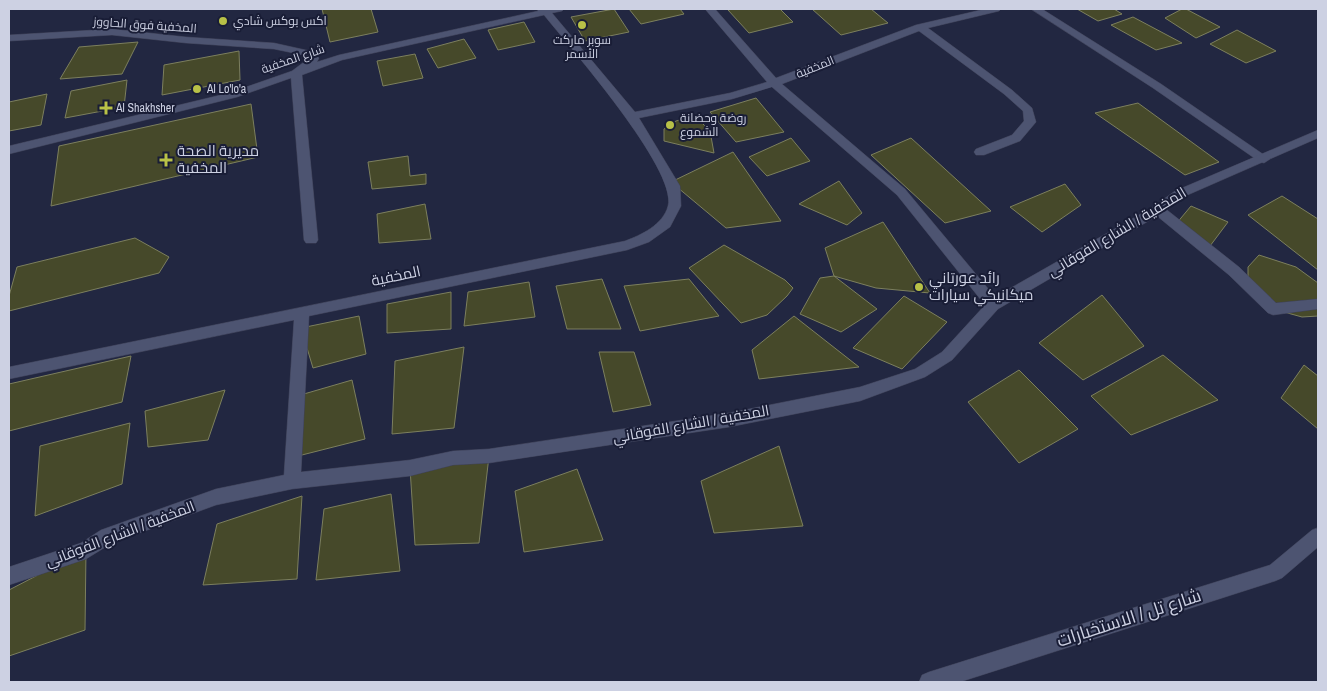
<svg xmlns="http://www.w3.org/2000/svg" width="1327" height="691" font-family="'Archivo Narrow',Cairo,sans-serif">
<rect width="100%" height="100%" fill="#222741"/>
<path fill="#46492a" stroke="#7c7f5e" d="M322,9h49l7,23 -48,10z
M614,9l15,23 -44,9 -14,-24z
M629,9h51l4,5 -43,10z
M733,9h47l13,13 -44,11 -21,-23z
M812,9h59l17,14 -47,12z
M1077,9h37l8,5 -24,7z
M1182,9h4l34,18 -24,11 -31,-20z
M1133,17l49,26 -26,7 -45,-25z
M524,22l11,20 -37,8 -10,-20z
M1237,30l39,21 -30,12 -36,-19z
M464,39l12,19 -38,10 -11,-19z
M138,42l-16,32 -62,5 19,-32z
M239,51l1,29 -78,15 2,-30z
M415,54l8,24 -40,8 -6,-25z
M127,80l-3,27 -59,11 6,-27z
M47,94l-6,31 -32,6v-29z
M756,98l28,34 -48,10 -26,-30z
M1138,103l81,59 -34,13 -90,-62z
M251,104l7,53 -207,49 8,-60z
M695,116l15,15 4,22 -50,-12v-12l12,-8z
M791,138l19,23 -43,15 -18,-19z
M911,138l80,73 -46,12 -74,-68z
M733,152l48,69 -55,7 -55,-46z
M408,156l2,20 16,-2v10l-54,5 -4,-27z
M839,181l23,32 -15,12 -48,-21z
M1065,184l16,21 -39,27 -32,-25z
M1282,196l36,23v51l-70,-55z
M425,204l6,35 -52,4 -2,-29z
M1191,206l37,16 -21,28 -31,-26z
M883,222l47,71 -54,-5 -42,-12 -9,-28z
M135,238l34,19 -10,16 -150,38v-15l8,-29z
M724,245l61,35 8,8 -6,8 -20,19 -26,8 -52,-55z
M1259,255l37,12 22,16v33l-16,1 -29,-8 -25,-25v-17z
M834,276l43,33 -36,23 -41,-18 20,-36z
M602,279l19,50h-54l-11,-43z
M689,279l30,37 -79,15 -16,-45z
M529,282l6,35 -71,9 4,-34z
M451,292v37l-64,4v-29z
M1102,295l42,51 -61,34 -44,-37z
M904,296l43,26 -45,47 -49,-21z
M359,316l7,38 -53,14 -12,-40z
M794,316l65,51 -100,12 -7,-29z
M464,347l-10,81 -62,6 3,-73z
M599,352h35l17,53 -38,7z
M1163,355l55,45 -87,35 -40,-39z
M131,356l-9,46 -113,29v-47z
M1304,365l14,11v53l-37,-31z
M1019,370l59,59 -59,34 -51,-61z
M352,380l13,59 -71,18 3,-61z
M225,390l-17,50 -60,7 -3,-36z
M130,423l-8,61 -87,32 5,-70z
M779,446l24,80 -89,7 -13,-52z
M489,456l-10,87 -64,2 -5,-77z
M577,469l26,71 -79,12 -9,-61z
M391,494l9,77 -84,9 8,-71z
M302,496l-5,83 -94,6 14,-61z
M86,550l-1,80 -76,26v-66z"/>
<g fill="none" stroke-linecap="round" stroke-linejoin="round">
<defs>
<path id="lane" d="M1031,9h11l119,75 109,75 -6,4 -4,-1 -107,-74z"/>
<path id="street" d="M537,9h27l-2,2 -10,2 83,99 95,-19 37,-11 -62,-73h10l61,69 140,-53 69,-16h16l-2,2 -71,17 84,62 20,18 4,14 -16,19 -36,14h-8l-2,-3 2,-3 36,-14 12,-14 -1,-10 -19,-17 -85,-63 -137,53 123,105 90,108 158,-90 22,-16 143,-61v8l-135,59 -16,13 72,57 37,36 42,-4v10l-45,6 -5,-2 -39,-38 -72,-59 -159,93 -46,51 -27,17 -65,24 -131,26 -240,36 -36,2 -43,11 -118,13 -76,16 -104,38 -26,16 -77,26v-18l72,-24 20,-13 115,-41 68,-14 10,-155 -285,59v-12l616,-126c16,-6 38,-16 43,-35 10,-36 -99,-160 -124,-191l-202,45 -40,15 16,165 -2,3h-10l-2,-3 -13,-162 -54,19 -228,57v-8l220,-53 63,-22 16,-12 -5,-4 -29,-6 -88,-6 -74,-8 -103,6v-6l103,-6 74,8 88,6 36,8 9,7 -2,4 22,-7 199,-44zM772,87l125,108 88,110 -43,47 -27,17 -55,18 -131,26 -240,36 -36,2 -43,9 -109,12 8,-156 318,-66 22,-8 21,-15 11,-21 -1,-20 -41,-68 93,-19z
M1318,528v19l-36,31 -7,3 -315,101h-41l3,-7 7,-3 341,-107 42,-35z"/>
</defs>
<use href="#lane" stroke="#3e4158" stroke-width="1"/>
<use href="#street" stroke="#3e4158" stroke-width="1"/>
<use href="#lane" fill="#4d5471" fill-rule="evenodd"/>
<use href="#street" fill="#4d5471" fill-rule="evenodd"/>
</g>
<g fill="#b8c147" stroke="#191d36" stroke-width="2">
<circle cx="223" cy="21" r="5"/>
<circle cx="582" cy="25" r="5"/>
<circle cx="197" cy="89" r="5"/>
<path d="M103.5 100.5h5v5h5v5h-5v5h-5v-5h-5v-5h5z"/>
<circle cx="670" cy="125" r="5"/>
<path d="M163.5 152.5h5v5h5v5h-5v5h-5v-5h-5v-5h5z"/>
<circle cx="919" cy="287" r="5"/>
</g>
<g text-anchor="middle" stroke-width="4" stroke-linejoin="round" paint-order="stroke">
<g font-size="12" fill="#cdd1e3" stroke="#191d36" text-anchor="start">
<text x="233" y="25">اكس بوكس شادي</text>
<text x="582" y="44" text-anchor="middle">سوبر ماركت<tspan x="582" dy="14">الأسمر</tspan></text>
<text x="207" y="93">Al Lo'lo'a</text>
<text x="116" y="112">Al Shakhsher</text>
<text x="680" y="122">روضة وحضانة<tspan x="680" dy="14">الشموع</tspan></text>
</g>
<g font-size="12" fill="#cdd1e3" stroke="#191d36">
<text transform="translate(145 25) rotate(4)" y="4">المخفية فوق الحاووز</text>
<text transform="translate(293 59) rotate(-19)" y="4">شارع المخفية</text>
<text transform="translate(815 67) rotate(-22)" y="4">المخفية</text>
</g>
<g font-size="15" fill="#cdd1e3" stroke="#191d36" text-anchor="start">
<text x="177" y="156">مديرية الصحة<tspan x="177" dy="17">المخفية</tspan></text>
<text x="929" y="283">رائد عورتاني<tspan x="929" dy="17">ميكانيكي سيارات</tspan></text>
</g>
<g font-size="15" fill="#cdd1e3" stroke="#191d36">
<text transform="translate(1117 232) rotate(-31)" y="5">المخفية / الشارع الفوقاني</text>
<text transform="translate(396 276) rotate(-12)" y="5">المخفية</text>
<text transform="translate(691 424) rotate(-10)" y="5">المخفية / الشارع الفوقاني</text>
<text transform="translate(120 534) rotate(-21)" y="5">المخفية / الشارع الفوقاني</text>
</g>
<g font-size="18" fill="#cdd1e3" stroke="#191d36">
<text transform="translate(1129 618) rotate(-18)" y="6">شارع تل / الاستخبارات</text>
</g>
</g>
<rect width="1327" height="691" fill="none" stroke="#cdd1e3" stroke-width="20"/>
</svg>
